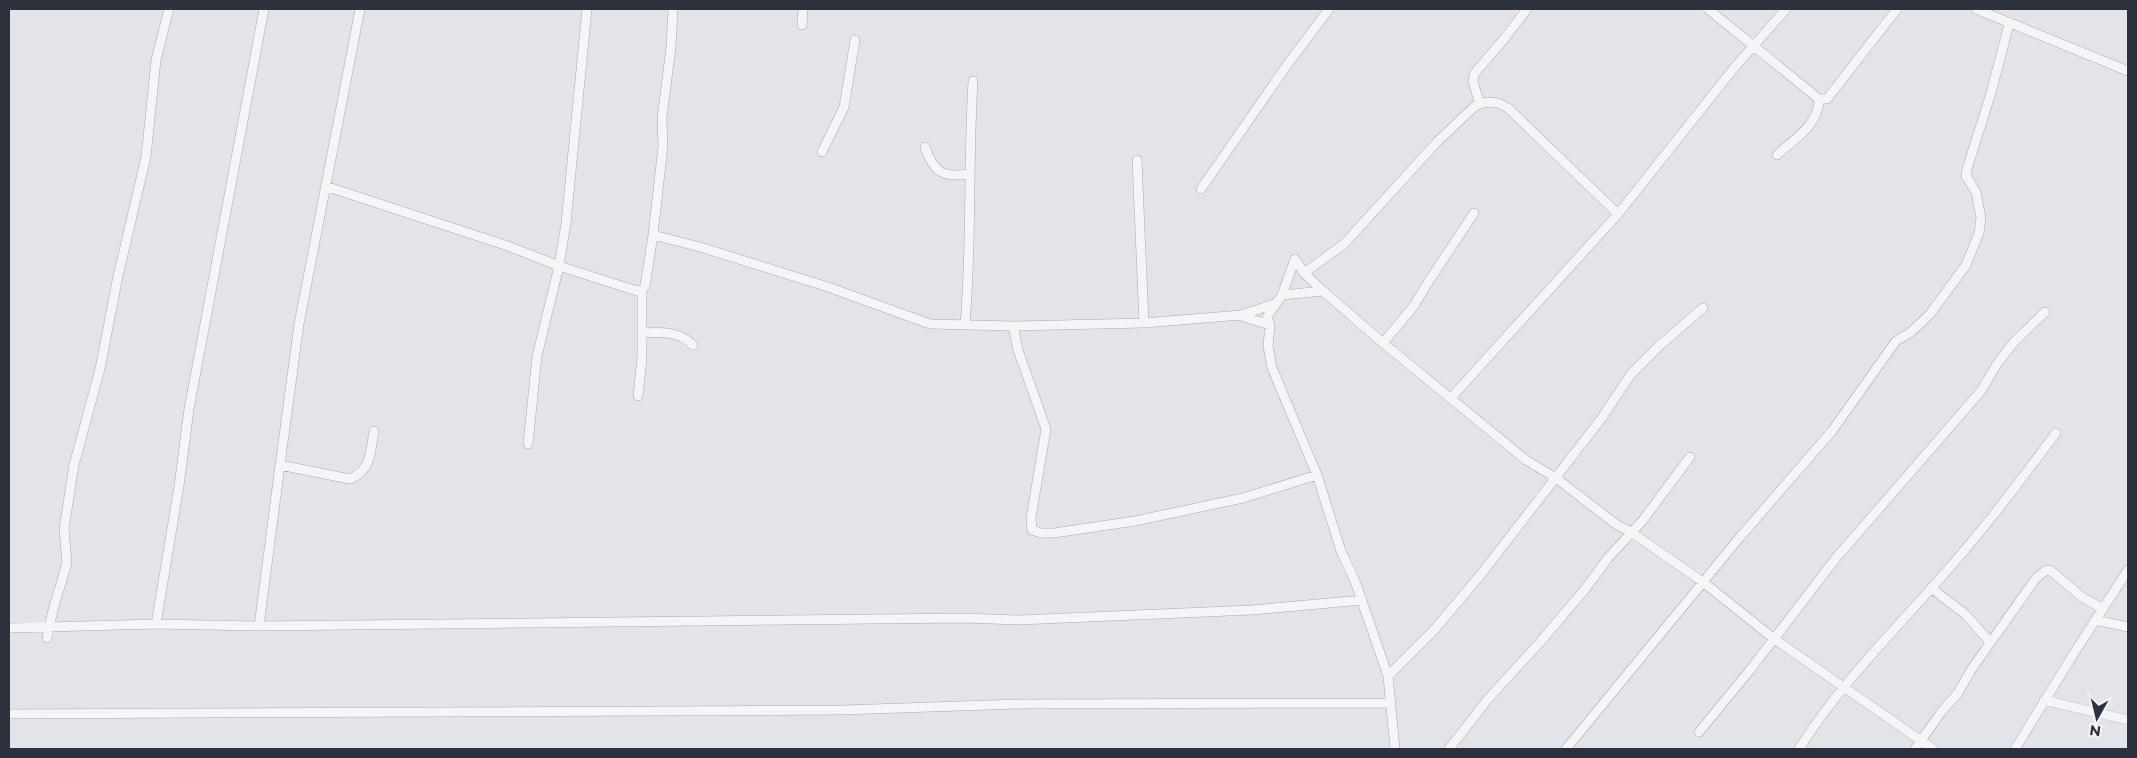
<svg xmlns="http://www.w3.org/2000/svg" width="2137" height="758" font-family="Montserrat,sans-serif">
<rect width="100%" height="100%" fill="#e2e4e9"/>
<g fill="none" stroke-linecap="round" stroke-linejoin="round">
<defs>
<path id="minor" d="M360,9l-61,315 -19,141 70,14c22,-9 20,-27 24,-48
M673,9l-2,38 -9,71 1,28 -10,89 47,12 128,40 102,37 83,2 131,-3 97,-8 33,-11
M1708,9l111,90h8l70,-90
M1976,9l152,62
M802,25l1,-16
M1480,104l-7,-22 1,-8 30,-35 23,-30
M925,147c9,26 18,31 45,27
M822,152l22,-45 11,-67
M1777,155c18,-17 42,-30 42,-56
M1137,160l7,163
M325,186l183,60 51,20 78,25 5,-1 3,-4 8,-51
M1201,189l86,-124 42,-56
M1295,259l9,14 19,18 60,52 143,117 30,18 61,47 14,7 72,50 70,56 160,111
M1295,259l-13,36 -15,22 3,8 -2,21 4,22 45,107 24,76 14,30 33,95 7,73
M1304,273l40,-29 93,-102 38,-36 11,-4 12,1 10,5 110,106
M1282,295l41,-4
M1241,316l29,9
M965,324c7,-81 3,-162 8,-243
M1013,326l5,24 28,79 -15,89 1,12 9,3h13l81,-12 108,-23 74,-23
M642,333c19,-1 37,-2 51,12
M1383,343l30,-36 16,-26 45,-68
M638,396l4,-38v-68
M1450,399l168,-185 116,-146 52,-59
M528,444l9,-88 22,-90 7,-43 21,-214
M1931,588l34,26 25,28
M2095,620l33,7
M156,624l23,-138 10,-77 75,-400
M259,626l21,-161
M9,628l147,-4 103,2 705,-8 55,2 233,-10 110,-10
M47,638l6,-28 14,-47 -3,-34 10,-64 26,-96 18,-93 28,-119 10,-97 13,-51
M1388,676l47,-47 47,-56 119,-154 30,-45 28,-28 44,-38
M2044,700l84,20
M9,714l651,-3 183,-1 178,-6 370,-1
M1699,732l51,-62 86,-112 145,-167 16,-27 17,-22 31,-30
M1449,749l39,-50 53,-58 45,-53 22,-30 35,-38 47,-63
M1566,749l174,-212 92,-106 64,-90 15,-9 19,-18 36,-49 13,-32 2,-15 -5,-26 -10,-16 1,-7 24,-76 18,-69
M1799,749c41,-65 95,-118 146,-176 39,-44 75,-92 111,-140
M1915,749l27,-38 16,-18 13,-23 65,-92 9,-7 5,-1 32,27 21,12
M2015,749l61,-99 52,-80"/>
</defs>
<use href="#minor" stroke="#a8abb3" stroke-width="10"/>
<use href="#minor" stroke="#f5f5f8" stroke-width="9"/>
</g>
<rect width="2137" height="758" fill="none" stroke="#2c313f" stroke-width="20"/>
<g transform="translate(2097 718) rotate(188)" stroke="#f2f3f7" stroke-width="4" paint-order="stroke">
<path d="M0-4L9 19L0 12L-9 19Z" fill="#2c313f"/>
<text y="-8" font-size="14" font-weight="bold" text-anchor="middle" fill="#2c313f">N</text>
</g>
</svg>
